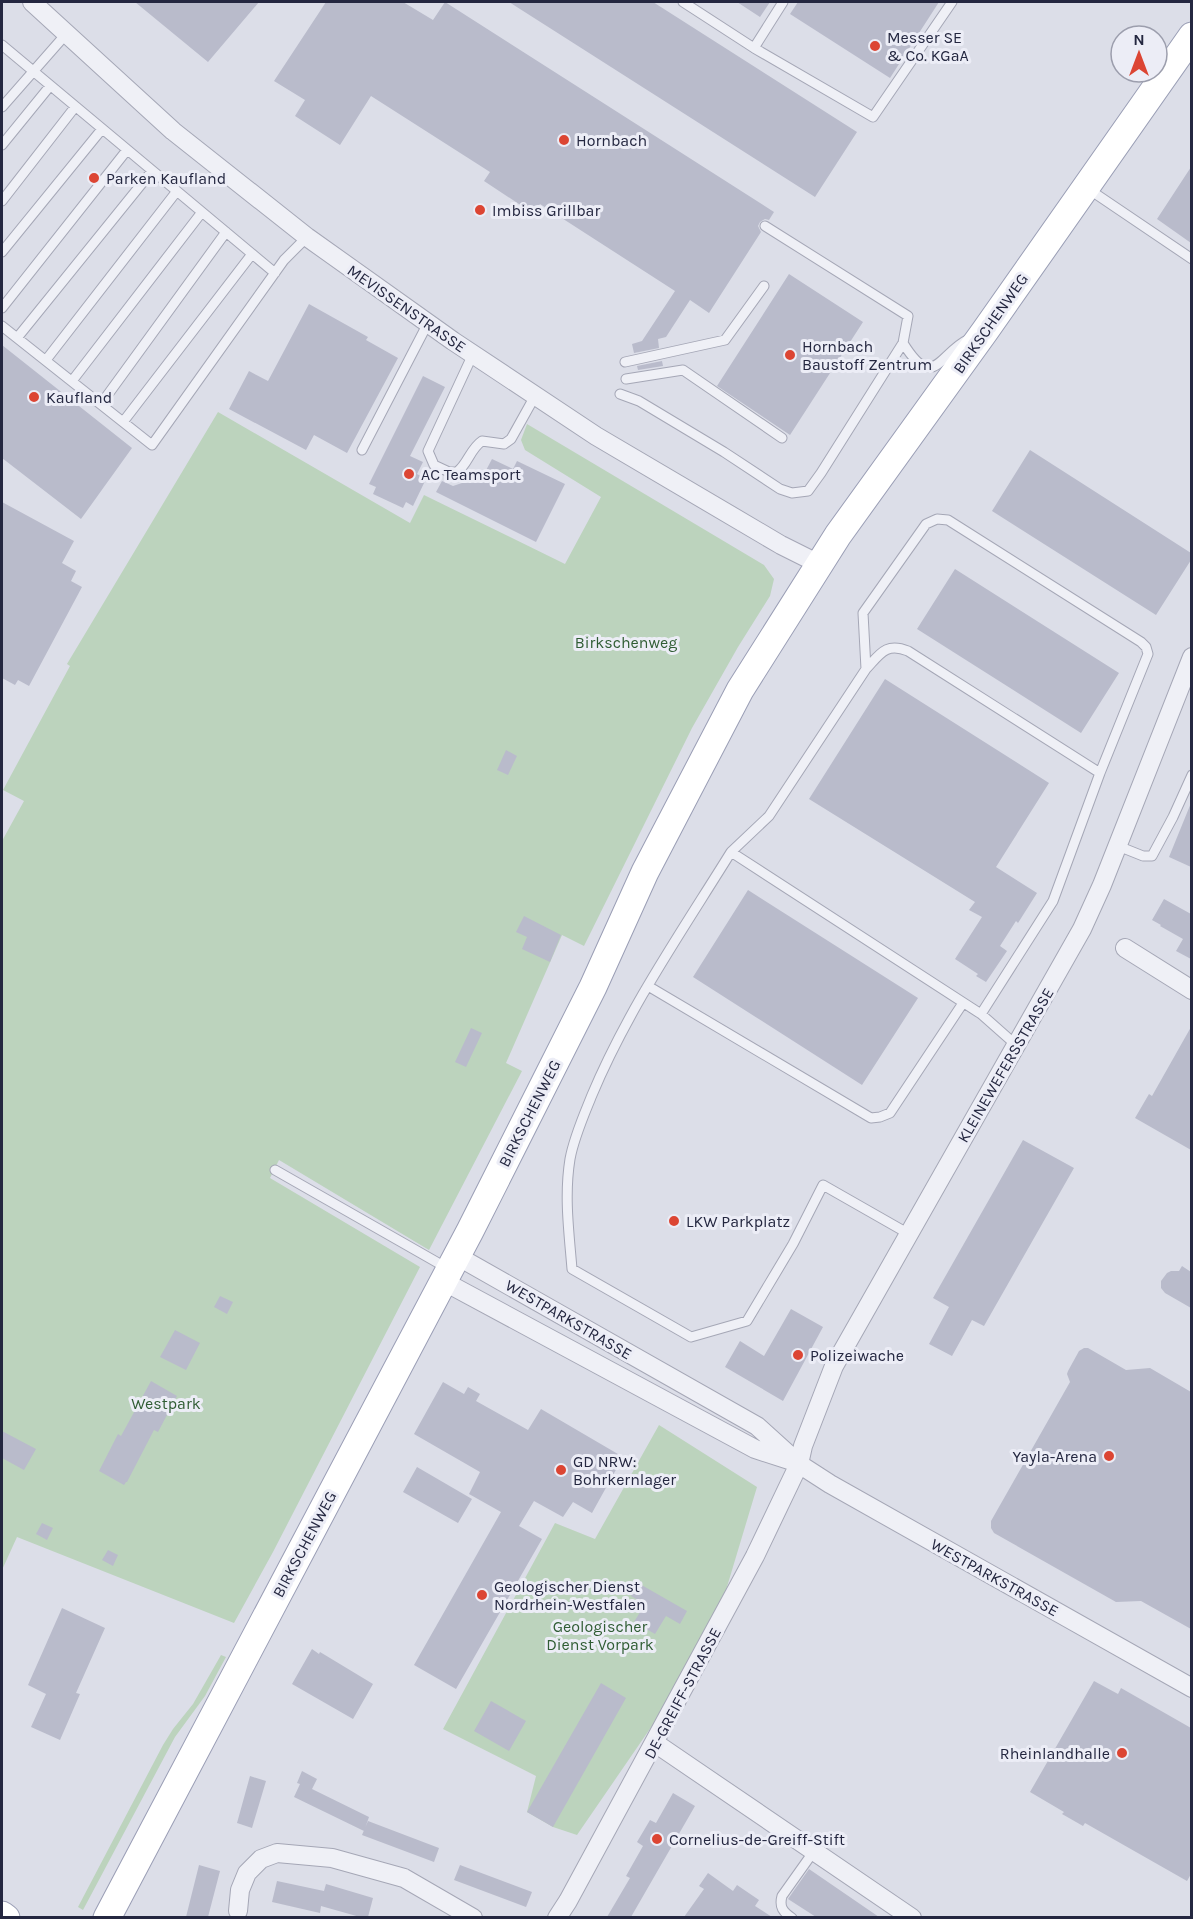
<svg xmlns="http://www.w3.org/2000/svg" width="1193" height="1919" font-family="Karla,sans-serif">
<rect width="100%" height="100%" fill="#dcdee8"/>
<path fill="#bcd3bd" d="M218,412l192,111 14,-28 141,69 36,-67 -76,-47 -4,-10 6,-16 237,141 10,14 -4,17 -32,51 -46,81 -108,218 -22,-11 -56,128 16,8 -93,179 -150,-90 -9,18 150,89 -147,285 -39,71 -217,-86 -15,33v-729l22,-40 -21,-11 67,-124 -3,-2z
M659,1425l98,62 -46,153 -134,195 -24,-8 -26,-15 9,-36 -93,-47 112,-206 40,16z
M221,1655l5,2 -21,39 -30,41 -92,173 -5,-3 85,-162 10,-16 20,-25z"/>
<path fill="#b9bbcb" d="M135,2h124l-51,60z
M326,2h77l30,18 12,-18 329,210 -5,8 -4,-1 -5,3 -2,4 3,6 -52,81 -19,-13 -24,37 -8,2 1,9 -25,5 -2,-9 10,-3 33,-50 -135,-87 -6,10 -50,-33 6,-9 -119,-76 -31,49 -45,-29 10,-16 -31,-19z
M509,2h144l204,130 -42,65z
M737,2h33l-10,15z
M798,2h141l-49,76 -100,-64z
M1191,167v76l-34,-24z
M789,274l74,48 -73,113 -73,-49z
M309,304l59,33 -2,3 32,18 -51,95 -33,-18 -8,15 -77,-41 20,-38 19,10z
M2,345l130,103 -51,71 -79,-61z
M662,361l1,5 -25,4 -1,-4z
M423,376l22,11 -35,69 13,6 -6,12 9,5 -13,27 -7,-4 -3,6 -30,-14 3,-7 -7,-3z
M1030,450l161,103v7l-35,55 -164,-104z
M492,459l21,10 4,-8 48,23 -29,58 -100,-50 6,-11 11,5 30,-10z
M2,502l72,39 -12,22 14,8 -5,10 11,6 -53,99 -11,-6 -3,5 -13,-7z
M955,569l164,104 -38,60 -164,-104z
M885,679l164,104 -53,84 41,26 -19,30 -2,-2 -16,25 7,5 -21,31 -10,-6 2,-2 -23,-15 27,-42 -13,-7 6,-8 -166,-103z
M506,750l11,6 -9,19 -11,-5z
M1191,803v64l-22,-10z
M748,890l170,108 -56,87 -169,-108z
M1164,899l27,15v45l-15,-8 7,-12 -23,-13 1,-1 -9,-5z
M524,916l37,19 -11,27 -28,-13 5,-12 -11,-5z
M1191,1027v123l-56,-32 14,-24 3,2z
M471,1028l11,5 -16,34 -11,-5z
M1023,1140l51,28 -90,158 -12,-6 -20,36 -23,-12 20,-37 -16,-9z
M1182,1266l9,6v36l-26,-15 -4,-5v-7l6,-8 4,-2h8z
M220,1296l13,6 -6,12 -13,-7z
M791,1309l32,18 -40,74 -58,-34 15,-26 24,15z
M175,1330l25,13 -14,27 -26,-13z
M1084,1348h4l38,22 24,-2 41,24v237l-50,-28 -25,1 -122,-69 -3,-5v-7l79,-139 -3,-8 1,-3 11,-20z
M151,1381l26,15 -19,36 -4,-2 -27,52h-1l-2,3 -25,-14 19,-37 3,2z
M443,1382l21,12 4,-7 12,7 -4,7 52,29 13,-21 82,48 -31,56 -19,-11 -10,15 -29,-16 -15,25 23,13 -86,150 -42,-24 87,-153 -32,-18 11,-22 -66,-38z
M2,1431l34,18 -12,21 -22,-12z
M417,1467l55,32 -14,24 -55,-31z
M42,1523l11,5 -6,12 -11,-6z
M108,1550l10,5 -5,11 -11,-6z
M638,1583l49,28 -7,13 -14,-8 -11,18 -21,-12 11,-18 -14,-8z
M62,1608l43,20 -29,65 4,1 -20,46 -29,-13 15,-33 -18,-9z
M312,1649l7,5 1,-2 53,32 -20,35 -61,-35z
M1094,1681l24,13 3,-6 70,40v146l-4,7 -102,-58 -2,3 -21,-12 2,-2 -34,-20z
M601,1683l25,15 -73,129 -26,-15z
M491,1701l35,20 -17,30 -35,-20z
M302,1771l15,8 -5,10 57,28 -5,14 -70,-34 6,-13 -3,-1z
M250,1776l16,5 -14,47 -15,-5z
M673,1793l22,13 -64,111h-24l23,-39 -4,-2 17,-30 -6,-4 13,-22 6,3z
M368,1821l71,27 -5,14 -72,-27z
M199,1865l21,6 -12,46h-22z
M460,1865l72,27 -6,15 -72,-27z
M809,1869l70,48h-63l-28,-18z
M708,1873l25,18 4,-6 22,15 -4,6 17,11h-88l20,-28 -5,-3z
M277,1881l47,10 2,-7 47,14 -5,19h-8l-39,-11 -1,7 -48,-11z"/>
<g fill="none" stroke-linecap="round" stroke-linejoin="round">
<defs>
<path id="lane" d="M683,2l71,46 29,-46
M2,45l273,228
M754,48l119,69 79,-115
M2,107l65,-74
M2,145l48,-59
M1087,188l105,71
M2,201l73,-94
M2,252l100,-123
M2,308l125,-158
M2,326l150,119 132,-185 23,-23
M17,338l135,-167
M903,343c31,50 36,10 66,-4
M473,354l-45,97 6,14 15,7h8c11,-8 13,-23 25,-31l22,3 7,-5 24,-43
M46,360l131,-169
M625,362l100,-22 39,-54
M626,379l57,-9 99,68
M72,381l130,-169
M620,394l19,7 85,51 56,37 12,4 16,-2 13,-18 82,-130 5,-27 -143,-90
M101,404l125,-172
M123,422l129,-168
M362,450l66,-127
M866,669l-3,-56 63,-89 11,-5 11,1 193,122 5,5 2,7 -48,119
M1118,846l25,10h9l21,-39 19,-42
M731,852l38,-36 97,-147c14,-15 20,-27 42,-18l192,122 -47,128 -72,113
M648,986l223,132 9,-1 10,-4 73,-110
M275,1170l172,98
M909,1234l-86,-49 -30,59 -46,77 -56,16 -119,-68c-3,-37 -8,-73 -2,-110 4,-22 14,-44 22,-64 36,-86 90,-164 139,-243l250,162 35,31
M792,1918c-9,-6 -13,-11 -10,-22l32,-45"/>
<path id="street" d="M32,2l141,129 134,106 146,104 143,95 185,109 38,19
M1125,948l67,42
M457,1256l300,170 42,38 31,20 362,204
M443,1281l312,168 37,12
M655,1743l257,175
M238,1911l2,-21 7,-17 14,-14 16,-6 55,5 72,20 69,40
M557,1918l11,-17 187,-345 44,-92 4,-18 31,-80 248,-437 20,-44 90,-228"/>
<path id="primary" d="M2,1915l4,3
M107,1918l363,-687 123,-244 52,-115 95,-182 98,-155 147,-204 207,-295"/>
</defs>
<use href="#lane" stroke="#a5a7b6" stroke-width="11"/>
<use href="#street" stroke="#a5a7b6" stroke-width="20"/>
<use href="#primary" stroke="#9a9eb5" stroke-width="29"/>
<use href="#lane" stroke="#eff0f6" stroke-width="9"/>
<use href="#street" stroke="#eff0f6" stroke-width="18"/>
<use href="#primary" stroke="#fff" stroke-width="27"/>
</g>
<g fill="#dc4533" stroke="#ecedf6" stroke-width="2">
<circle cx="875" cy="46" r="6"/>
<circle cx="564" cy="140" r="6"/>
<circle cx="94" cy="178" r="6"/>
<circle cx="480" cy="210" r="6"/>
<circle cx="790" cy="355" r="6"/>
<circle cx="34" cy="397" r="6"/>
<circle cx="409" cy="474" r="6"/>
<circle cx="674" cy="1221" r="6"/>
<circle cx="798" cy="1355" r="6"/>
<circle cx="1109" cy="1456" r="6"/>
<circle cx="561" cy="1470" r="6"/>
<circle cx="482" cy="1595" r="6"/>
<circle cx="1122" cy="1753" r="6"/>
<circle cx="657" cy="1839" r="6"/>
</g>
<g text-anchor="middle" stroke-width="6" stroke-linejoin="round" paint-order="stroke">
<g font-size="16" fill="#242740" stroke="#ecedf6" text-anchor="start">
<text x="887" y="43">Messer SE<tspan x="887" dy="18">&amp; Co. KGaA</tspan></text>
<text x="576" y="146">Hornbach</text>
<text x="106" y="184">Parken Kaufland</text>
<text x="492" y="216">Imbiss Grillbar</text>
<text x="802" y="352">Hornbach<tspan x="802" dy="18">Baustoff Zentrum</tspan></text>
<text x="46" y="403">Kaufland</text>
<text x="421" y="480">AC Teamsport</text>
<text x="686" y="1227">LKW Parkplatz</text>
<text x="810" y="1361">Polizeiwache</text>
<text x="1097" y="1462" text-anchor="end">Yayla-Arena</text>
<text x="573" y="1467">GD NRW:<tspan x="573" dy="18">Bohrkernlager</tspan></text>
<text x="494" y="1592">Geologischer Dienst<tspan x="494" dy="18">Nordrhein-Westfalen</tspan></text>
<text x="1110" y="1759" text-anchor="end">Rheinlandhalle</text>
<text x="669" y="1845">Cornelius-de-Greiff-Stift</text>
</g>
<g font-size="16" fill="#242740" stroke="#ecedf6">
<text transform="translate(407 308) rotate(35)" y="6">MEVISSENSTRASSE</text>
<text transform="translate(990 323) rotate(-55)" y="6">BIRKSCHENWEG</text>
<text transform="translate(1005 1065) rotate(-60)" y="6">KLEINEWEFERSSTRASSE</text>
<text transform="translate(529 1113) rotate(-63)" y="6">BIRKSCHENWEG</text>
<text transform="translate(569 1319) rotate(30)" y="6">WESTPARKSTRASSE</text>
<text transform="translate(304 1544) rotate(-62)" y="6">BIRKSCHENWEG</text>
<text transform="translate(995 1577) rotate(29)" y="6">WESTPARKSTRASSE</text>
<text transform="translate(682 1693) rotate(-62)" y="6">DE-GREIFF-STRASSE</text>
</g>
<g font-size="16" fill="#305d34" stroke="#ecedf6">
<text x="626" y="648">Birkschenweg</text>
<text x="166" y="1409">Westpark</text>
<text x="600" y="1632">Geologischer<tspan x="600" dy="18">Dienst Vorpark</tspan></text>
</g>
</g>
<rect width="1193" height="1919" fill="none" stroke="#242740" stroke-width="6"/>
<g transform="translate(1139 54)"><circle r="28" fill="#ecedf6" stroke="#9c9ead" stroke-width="1.5"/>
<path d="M0-4.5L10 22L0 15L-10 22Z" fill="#dc4533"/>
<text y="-9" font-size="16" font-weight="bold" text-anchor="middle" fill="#242740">N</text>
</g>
</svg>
